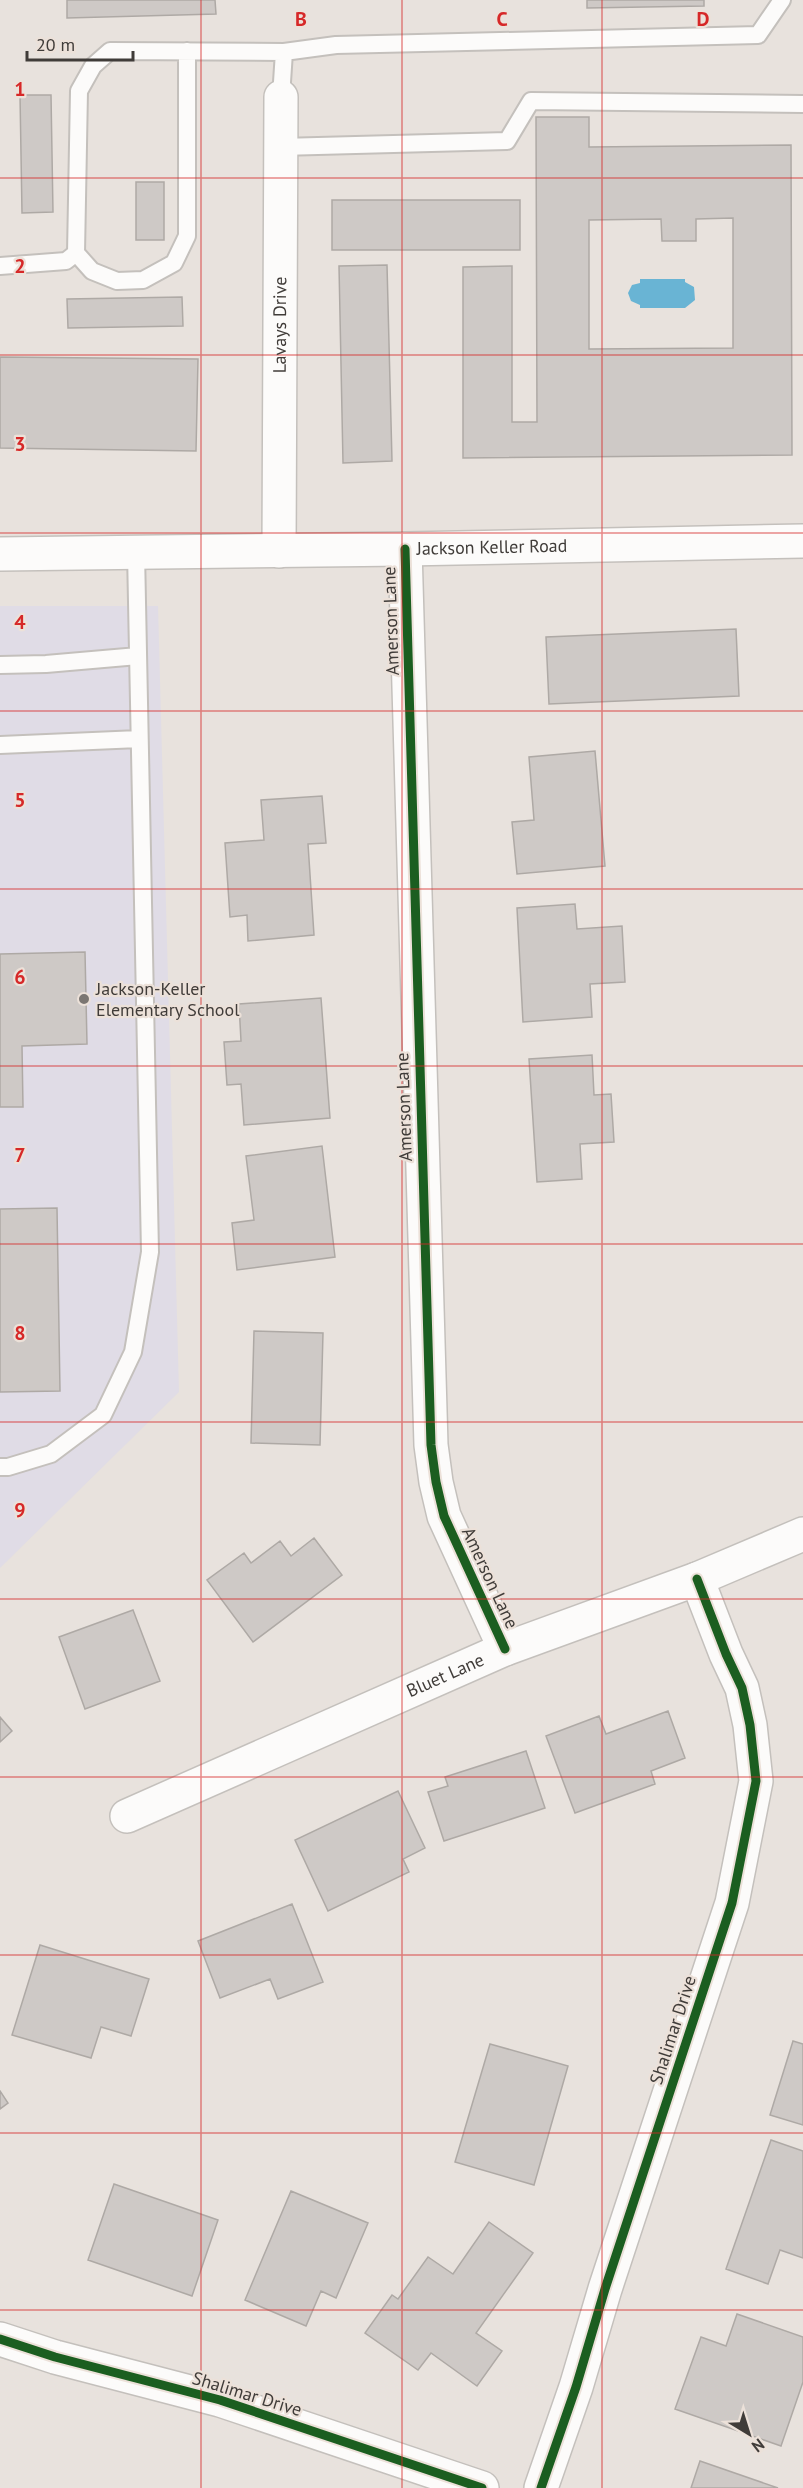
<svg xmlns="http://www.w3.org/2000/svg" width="803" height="2488" font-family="'PT Sans',sans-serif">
<rect width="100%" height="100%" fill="#e8e2dd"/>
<path fill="#e0dce6" d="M0,606h158l21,786 -179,176z"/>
<path fill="#69b4d4" d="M640,279h45v3l9,5 1,13 -10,8h-45v-3l-9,-4 -3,-8 4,-8 8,-2z"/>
<path fill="#cec9c6" stroke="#aea9a5" stroke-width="1.5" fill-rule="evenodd" d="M67,0h148l1,14 -149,4z
M587,0h117v6l-117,2z
M20,95h31l2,117 -31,1z
M536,117h53v30l202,-2 1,310 -329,3v-191l49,-1v156h25zM733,218v130l-144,1v-129l72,-1 1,22h34v-22z
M136,182h28v58h-28z
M332,200h188v50h-188z
M387,265l5,196 -49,2 -4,-197z
M182,297l1,29 -115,2 -1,-29z
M0,357l198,2 -2,92 -196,-3z
M736,629l3,67 -190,8 -3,-67z
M595,751l10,115 -88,8 -5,-52 22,-2 -5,-63z
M322,796l4,47 -18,1 6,91 -66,6 -1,-26 -17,2 -5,-74 39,-3 -3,-40z
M575,904l2,25 45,-3 3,56 -35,2 2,33 -69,5 -6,-114z
M85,952l2,92 -65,2 1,61h-23v-153z
M321,998l9,120 -86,7 -3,-41 -14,1 -3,-43 17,-1 -2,-37z
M592,1055l2,40 17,-1 3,48 -34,2 2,35 -45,3 -8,-123z
M322,1146l13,111 -98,13 -5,-47 22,-3 -8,-64z
M57,1208l3,183 -60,1v-183z
M254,1331l69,2 -3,112 -69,-2z
M314,1538l28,37 -89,67 -46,-62 37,-27 7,10 29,-22 11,15z
M133,1610l27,71 -75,28 -26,-72z
M668,1711l17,47 -34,13 4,13 -80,29 -29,-77 53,-20 7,18z
M0,1717l12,14 -12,11z
M526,1751l19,57 -101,33 -16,-49 20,-6 -3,-9z
M398,1791l27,57 -22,11 6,13 -81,39 -33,-71z
M292,1904l31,78 -45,17 -8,-20 -50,19 -22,-57z
M40,1945l109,34 -18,57 -30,-9 -10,31 -79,-23z
M793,2041l10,3v81l-33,-10z
M490,2044l78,22 -34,119 -79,-23z
M0,2091l8,12 -8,6z
M771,2140l32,11v107l-23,-8 -12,34 -42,-15z
M114,2184l104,36 -26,76 -104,-36z
M291,2191l77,32 -32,75 -15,-7 -15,35 -61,-26z
M489,2222l44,31 -57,80 26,18 -25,35 -46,-33 -13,17 -53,-37 27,-38 6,4 30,-42 25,17z
M737,2314l66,23v45l-22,64 -106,-37 26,-72 25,9z
M700,2461l78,27h-87z"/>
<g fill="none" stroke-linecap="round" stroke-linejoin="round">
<defs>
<path id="lane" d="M281,97l3,-45
M280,147l227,-6 24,-40 272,3
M76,253l16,18 25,10 26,-1 31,-17 13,-27v-185
M0,266l66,-5 10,-8 3,-162 14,-25 17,-15 174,1 52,-7 422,-10 24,-35
M0,665l46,-1 92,-8
M0,745l139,-6
M0,1467h8l43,-13 52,-39 30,-63 17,-100 -14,-700"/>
<g id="street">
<path d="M405,549l26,896 5,37 8,34 61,133"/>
<path id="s1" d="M279,551l2,-454"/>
<path id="s2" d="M127,1816l378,-167 192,-70 106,-45"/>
<path d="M0,2339l55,18 165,43 262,88"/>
<path d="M541,2488l35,-101 29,-98 127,-386 24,-122 -6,-56 -8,-37 -16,-34 -29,-75"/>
</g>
<g id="secondary">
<path id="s3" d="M0,554l405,-5 398,-8"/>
</g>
</defs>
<use href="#lane" stroke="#c4c0bc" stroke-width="20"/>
<use href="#street" stroke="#c4c0bc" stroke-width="36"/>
<use href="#secondary" stroke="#c4c0bc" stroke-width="36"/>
<use href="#lane" stroke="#fcfbfa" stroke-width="16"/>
<use href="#street" stroke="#fcfbfa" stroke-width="33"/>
<use href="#secondary" stroke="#fcfbfa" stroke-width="33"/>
<defs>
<path id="cycleway" d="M405,549l26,896 5,37 8,34 61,133
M0,2339l55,18 165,43 262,88
M541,2488l35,-101 29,-98 127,-386 24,-122 -6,-56 -8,-37 -16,-34 -29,-75"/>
</defs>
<use href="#cycleway" stroke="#ece1d9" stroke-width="13"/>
<use href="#cycleway" stroke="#1b5e20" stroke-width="9"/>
</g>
<path fill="none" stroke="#d62828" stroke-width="1.5" stroke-opacity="0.55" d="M201,0v2488M402,0v2488M602,0v2488M0,178h803M0,355h803M0,533h803M0,711h803M0,889h803M0,1066h803M0,1244h803M0,1422h803M0,1599h803M0,1777h803M0,1955h803M0,2133h803M0,2310h803"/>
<circle fill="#7b7672" stroke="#ece1d9" stroke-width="2" cx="84" cy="999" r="6"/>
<g text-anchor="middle" stroke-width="4.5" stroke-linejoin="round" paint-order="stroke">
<g font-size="18" fill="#403c39" stroke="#ece1d9">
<text dy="6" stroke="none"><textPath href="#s1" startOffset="226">Lavays Drive</textPath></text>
<text dy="6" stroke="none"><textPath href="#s3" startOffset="492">Jackson Keller Road</textPath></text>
<text transform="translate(391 621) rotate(-92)" y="6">Amerson Lane</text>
<text transform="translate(404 1107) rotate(-92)" y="6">Amerson Lane</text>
<text transform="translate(490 1578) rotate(65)" y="6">Amerson Lane</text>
<text dy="6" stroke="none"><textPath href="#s2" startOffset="348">Bluet Lane</textPath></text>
<text transform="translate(673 2030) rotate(-72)" y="6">Shalimar Drive</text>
<text transform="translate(247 2394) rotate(17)" y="6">Shalimar Drive</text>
</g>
<g font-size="18" fill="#403c39" stroke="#ece1d9" text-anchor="start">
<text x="96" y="995">Jackson-Keller<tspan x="96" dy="21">Elementary School</tspan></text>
</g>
</g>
<g font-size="20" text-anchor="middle" font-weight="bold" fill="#d62828" stroke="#ece1d9" stroke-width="4.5" stroke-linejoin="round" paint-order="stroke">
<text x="301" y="26">B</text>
<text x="502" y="26">C</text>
<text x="703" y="26">D</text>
<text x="20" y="96">1</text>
<text x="20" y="273">2</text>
<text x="20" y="451">3</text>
<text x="20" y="629">4</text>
<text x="20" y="807">5</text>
<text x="20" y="984">6</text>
<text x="20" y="1162">7</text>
<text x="20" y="1340">8</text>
<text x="20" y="1517">9</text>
</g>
<g transform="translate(749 2434) rotate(142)" stroke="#ece1d9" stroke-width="4.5" paint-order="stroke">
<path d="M0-4.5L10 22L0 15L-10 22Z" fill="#403c39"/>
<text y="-9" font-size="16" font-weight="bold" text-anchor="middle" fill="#403c39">N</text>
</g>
<path d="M27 51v9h106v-9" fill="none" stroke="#403c39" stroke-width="3"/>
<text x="36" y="51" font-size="18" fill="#403c39" stroke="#ece1d9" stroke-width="4.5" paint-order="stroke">20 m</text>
</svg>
